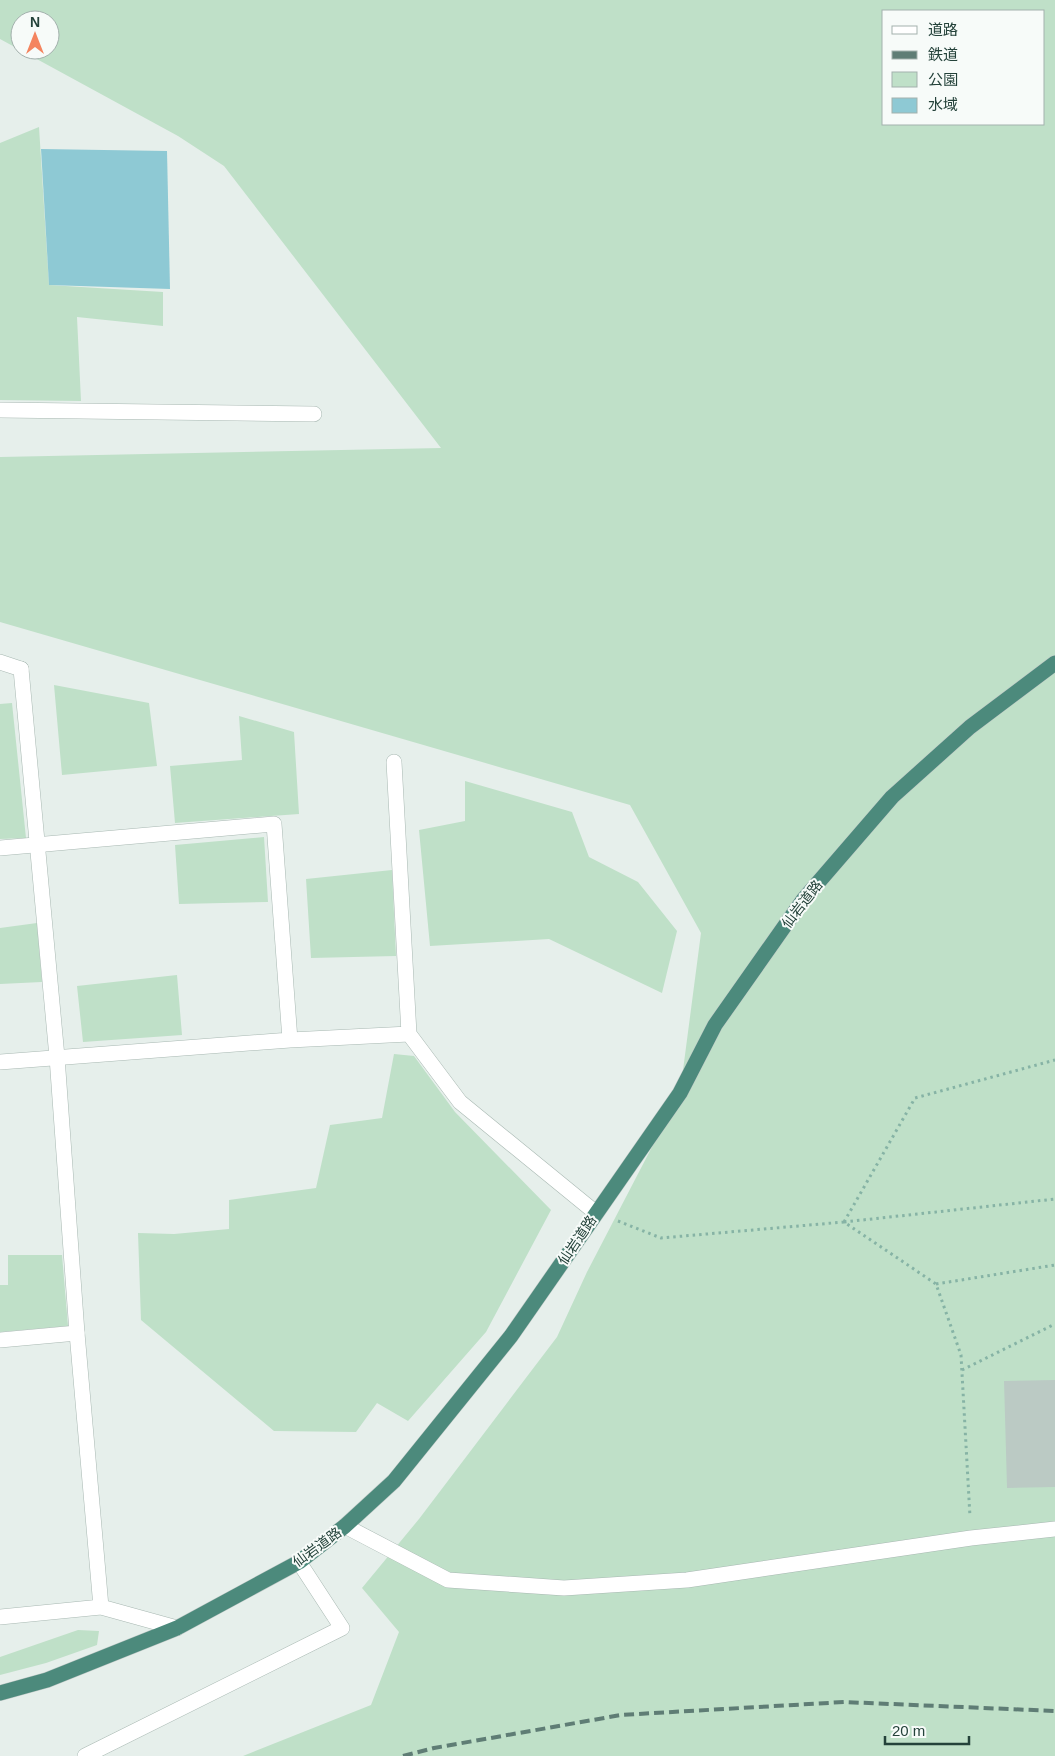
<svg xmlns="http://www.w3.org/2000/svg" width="1055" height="1756" font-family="Arial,'Noto Sans JP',sans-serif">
<rect width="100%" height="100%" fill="#e6efeb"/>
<path fill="#bfe0c8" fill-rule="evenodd" d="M0,0h1055v1756h-812l128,-51 28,-73 -37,-44 57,-69 138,-182 30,-65 93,-179 21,-160 -71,-128 -630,-183v-165l441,-9 -217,-282 -46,-30 -178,-97zM884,11h160v113h-160zM20,20h30v30h-30z
M39,127l10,158 114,7v34l-86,-9 4,84 -81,-1v-257z
M54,685l95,18 8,63 -95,9z
M12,703l14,135 -26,1v-135z
M239,716l55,16 5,82 -124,9 -5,-57 72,-6z
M465,781l107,31 17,45 49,25 39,49 -15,62 -113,-54 -119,7 -11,-116 46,-9z
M264,837l4,65 -89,2 -4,-59z
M392,870l4,86 -85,2 -5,-79z
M37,923l5,59 -42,2v-56z
M177,975l5,60 -99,7 -6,-56z
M394,1054l20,2 41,56 96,98 -65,122 -78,89 -31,-18 -21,29 -82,-1 -133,-111 -3,-87 36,1 55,-5v-29l87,-12 14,-63 52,-7z
M8,1255h54l6,71 -68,6v-47h8z
M78,1630l21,1 -2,14 -51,18 -46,12v-18z"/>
<path fill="#8ec9d4" d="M41,149l126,2 3,138 -121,-4z"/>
<path fill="#bbcac4" d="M1055,1380v107l-48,1 -3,-107z"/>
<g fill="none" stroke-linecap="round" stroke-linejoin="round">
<defs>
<path id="minor" d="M0,410l314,4
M0,662l21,7
M394,762l15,272 51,68 136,111
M0,848l274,-24 16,216
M0,1062l290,-22 119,-6
M0,1340l77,-7
M345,1526l103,54 116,8 123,-8 284,-42 84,-9
M85,1756l257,-128 -43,-66"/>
<path id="tertiary" d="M21,669l36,388 20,276 24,274
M0,1617l101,-10 76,21"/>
<path id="trunk" d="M0,1693l47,-13 130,-52 122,-66 46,-36 49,-45 117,-145 169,-243 35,-68 88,-125 89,-103 78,-70 85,-64"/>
</defs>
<use href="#minor" stroke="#a8b8b2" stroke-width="16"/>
<use href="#tertiary" stroke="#a8b8b2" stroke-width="16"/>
<use href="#trunk" stroke="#c2cac8" stroke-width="16"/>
<path stroke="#86b3a5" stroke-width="3" stroke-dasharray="2.5 4" stroke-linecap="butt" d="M618,1221l43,17 183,-16 92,62 25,71 9,162
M844,1222l71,-124 140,-38
M844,1222l211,-23
M936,1284l119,-19
M962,1370l93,-46"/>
<use href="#minor" stroke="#fff" stroke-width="15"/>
<use href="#tertiary" stroke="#fff" stroke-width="15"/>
<use href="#trunk" stroke="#4c8a7c" stroke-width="15"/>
<path stroke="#5f7d75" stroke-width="4" stroke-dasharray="10 5" stroke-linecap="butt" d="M403,1756l31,-8 187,-33 223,-13 211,9"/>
</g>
<g text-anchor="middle" stroke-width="4" stroke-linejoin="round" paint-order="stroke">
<g font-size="14" fill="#24423a" stroke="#f7fbf9">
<text transform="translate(802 904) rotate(-52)" y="5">仙岩道路</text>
<text transform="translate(577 1240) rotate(-56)" y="5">仙岩道路</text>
<text transform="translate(317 1547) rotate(-36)" y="5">仙岩道路</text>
</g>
</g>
<rect x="882" y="10" width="162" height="115" fill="#f7fbf9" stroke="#a3b1ad"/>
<rect x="892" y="26" width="25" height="8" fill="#ffffff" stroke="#a3b1ad"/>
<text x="928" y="35" font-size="15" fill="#24423a">道路</text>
<rect x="892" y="51" width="25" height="8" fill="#5f7d75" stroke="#a3b1ad"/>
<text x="928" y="60" font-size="15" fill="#24423a">鉄道</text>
<rect x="892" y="72" width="25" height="15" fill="#bfe0c8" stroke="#a3b1ad"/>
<text x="928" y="85" font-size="15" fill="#24423a">公園</text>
<rect x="892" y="98" width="25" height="15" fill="#8ec9d4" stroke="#a3b1ad"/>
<text x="928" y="110" font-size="15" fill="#24423a">水域</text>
<g transform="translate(35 35)"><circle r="24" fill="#f7fbf9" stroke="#a3b1ad"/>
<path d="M0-4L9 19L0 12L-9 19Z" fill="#f4845f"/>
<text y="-8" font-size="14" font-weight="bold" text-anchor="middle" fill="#24423a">N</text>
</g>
<path d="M885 1736v8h84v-8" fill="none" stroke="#24423a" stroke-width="2.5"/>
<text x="892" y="1736" font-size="15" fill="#24423a" stroke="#f7fbf9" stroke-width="4" paint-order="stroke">20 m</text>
</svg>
